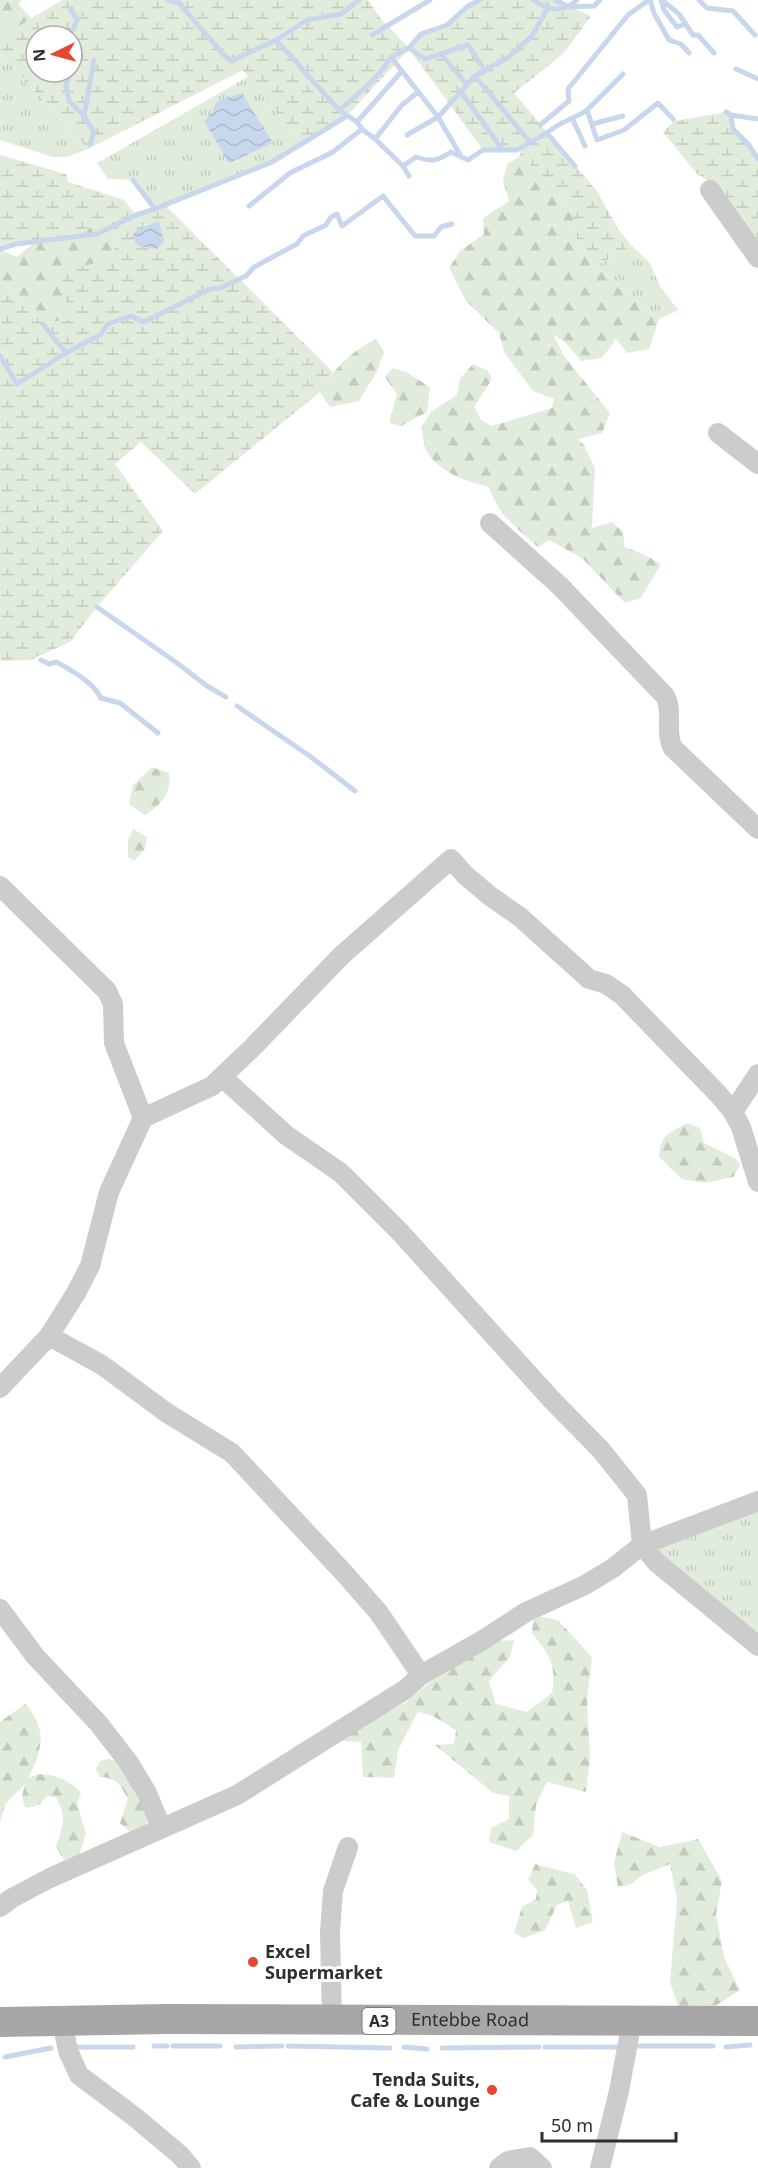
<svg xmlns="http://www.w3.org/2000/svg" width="758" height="2168" font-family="'Noto Sans',sans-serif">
<defs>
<pattern id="grass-tufts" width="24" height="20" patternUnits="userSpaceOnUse" patternTransform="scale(1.5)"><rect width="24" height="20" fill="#e2ecdc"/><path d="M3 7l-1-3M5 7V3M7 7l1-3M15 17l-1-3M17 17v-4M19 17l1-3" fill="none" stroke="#c2cbbd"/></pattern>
<pattern id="forest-firs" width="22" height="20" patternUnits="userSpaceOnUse" patternTransform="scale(1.5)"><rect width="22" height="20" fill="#e2ecdc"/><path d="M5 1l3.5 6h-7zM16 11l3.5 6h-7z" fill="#c2cbbd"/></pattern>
<pattern id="wetland-marsh" width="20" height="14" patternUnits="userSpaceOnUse" patternTransform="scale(1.5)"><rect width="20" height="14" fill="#e2ecdc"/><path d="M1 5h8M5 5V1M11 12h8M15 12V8" fill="none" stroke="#c2cbbd"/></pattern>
<pattern id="water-waves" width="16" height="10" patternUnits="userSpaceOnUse" patternTransform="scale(1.5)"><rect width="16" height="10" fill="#c8d7ec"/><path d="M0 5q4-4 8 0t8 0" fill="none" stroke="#acb9cb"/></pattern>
</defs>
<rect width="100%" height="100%" fill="#fff"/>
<path fill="url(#grass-tufts)" d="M0,53l88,96 -21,8h-15l-52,-17z
M249,76l6,11 47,57 -30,18 -117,47 -21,-29 -26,-1 -11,-16z
M632,246l18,17 10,23 18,24 -19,9 -63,-53z
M758,1503v134l-109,-86z"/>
<path fill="url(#forest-firs)" d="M0,0h21l-3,4 12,12 2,11 -32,14z
M520,156l35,31 16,22 7,36 18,21 63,53 -10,30 -22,4 -11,-14 -14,19 -21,3 -16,-19 -12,-8 11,22 46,57 -8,20 -24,6 6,6 11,23 -3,60 20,-6 11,10 2,15 20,8 16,9 -20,34 -16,5 -43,-45 -33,-18 -11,7c-22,-20 -39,-31 -49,-60 -23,-6 -50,-14 -63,-37 -3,-7 -3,-16 -5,-23l11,-16 25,-16 3,-16 13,-15 14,6 5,9 -18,28 7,13 11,6 60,-18 2,-9 -21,-8 -29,-39 -5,-19 -33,-32 -17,-33 11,-17 24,-17 -1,-16 26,-17 -6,-20 4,-17z
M110,223l8,22 -13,16 -36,58 -26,5 -43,-45v-29l17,7 20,-17z
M376,339l8,13 -8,21 -17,28 -29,6 -10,-15c16,-25 30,-40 56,-53z
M392,368l14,4 24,15 -3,25 -26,14 -12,-3 8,-29 -12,-17z
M152,767l17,6c3,20 -8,32 -24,42l-16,-11 4,-19z
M133,829l14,8 -2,12 -11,12 -6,-4v-17z
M687,1123l13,5 4,15 31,15 5,7 -7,12 -28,6 -23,-4 -23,-22c1,-22 10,-24 28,-34z
M533,1615l25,5 34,37 -5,41 3,61 -4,33 -39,-10 -11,23 -3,30 -17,16 -27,-9 2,-14 18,-9v-23l-16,-3 -58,-48 19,-1 2,-14 -23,-14 -15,-4 -20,38 -4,28 -31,-1 -2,-35 -16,-1 -10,-3 28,-16 42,-19 25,-21 66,-41 18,-1 -4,17 -21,24 7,23 31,8 25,-19c5,-28 -3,-39 -20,-60z
M25,1704c6,4 7,9 11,16 10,20 2,38 -8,58 17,-10 41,1 53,15l-4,10 9,31 -7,22 -15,4 -8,-14c7,-20 11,-29 0,-49l-9,-1 -8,9 -14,3 -3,-12 3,-12 -19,19 -6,19v-100z
M108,1759l15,4 27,57 -16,16 -14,-13 8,-24c-8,-15 -11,-21 -28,-22l-4,-8 4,-8z
M622,1832l38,15 38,-8 24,42 -6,33 8,43 16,33 -23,15 -37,7 -10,-30 7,-82 -7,-36 -27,11 -14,10 -11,2 -4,-24z
M535,1864l39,10 13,16 6,32 -17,6 -8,-27 -11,4 -12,25 -21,8 -10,-5 8,-26 14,-8 1,-9 -9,-10z"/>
<path fill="url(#wetland-marsh)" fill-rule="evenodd" d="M62,0h306l13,19 28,29 12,-14 26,-9 21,-19 12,-6h82l4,5 25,11 -27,37 -50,40 83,98 21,38 14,17 -36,20 -18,-21 -7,-36 -16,-22 -35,-31 1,-8 -4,2h-34l-74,-101 -62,67 -45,28 -47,-57 -12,-17 -155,79 -88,-96v-16zM36,36h36v36h-36z
M726,112l5,3 2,14 15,15 10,13v92l-45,-65 -16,-10 -34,-42 11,-11z
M0,155l66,19 2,8 56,18 12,15 29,-10 168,167 -13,20 -125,102 -54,-52 -26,22 48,67 -66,76 -27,35 -40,18 -30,1v-382l43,45 26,-5 -8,-48 44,-10 13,-16 -8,-22 -110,26z"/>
<path fill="url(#water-waves)" d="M242,93l31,50 -44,20 -25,-42 9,-9 3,-10z
M159,221l5,21 -7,7 -19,-3 -6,-9 4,-7z"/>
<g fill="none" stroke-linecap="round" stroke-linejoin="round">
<path stroke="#c8d7ec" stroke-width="5" d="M168,0l11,3 44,51 8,7 45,-21 31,-20 34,-6 18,-14
M533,0c16,10 29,14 44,0
M555,0l14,7 25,-1 6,-6
M650,0l4,13 15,27 12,4 8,9
M661,0l3,10 13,17 8,-3
M662,0l17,14 14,21h5l16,18
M699,0l8,8 26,3 22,24
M372,35l58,-35
M64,36l9,-6 4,-10 -7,-12
M276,40l63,70 18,12 5,7 13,10 28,27 6,10
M409,48l16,11 43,-14 17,26
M441,54l26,31
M736,69l22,10
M70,72l-4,13 3,16 15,15 10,16 -4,13
M623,74l-36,36 10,30 27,-10 34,-27 15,16
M475,76l55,66
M461,92l42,58
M339,110c19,-16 39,-31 52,-53
M726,112l5,3 27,4
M731,115l2,14 15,15 10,15
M84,116l10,-56
M573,120l12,26
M357,122l45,-51
M592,124l31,-8
M540,125l29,-24 -1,-12 60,-74 21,-15
M407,135l31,-18 37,-41 34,-19 23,-21 15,-27
M375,139l27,-34 16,-13
M461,156l-23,-39 -47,-60 18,-9 12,-14 26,-9 21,-19 12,-6
M403,166l13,-9c15,5 22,4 35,-5l17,8 15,-10h34l30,-17
M575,166l-28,-33c11,-11 27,-14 40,-23
M133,180l22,29 117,-47 75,-46
M249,206l41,-33 43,-21 29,-23
M0,249l16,-5 81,-10 39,-19 19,-6
M43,324l23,29 34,-18 8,-11 23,-8 13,6 66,-33 10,-1 26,-12 8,-9 43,-23 6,-8 23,-11 5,-8 6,-3 5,12 41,-30 32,40h19l7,-9 11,-3
M0,356l17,28 49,-31
M97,607l80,56 30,23 19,11
M41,660l8,4 8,-2c16,10 35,19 44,36l19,5 38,30
M237,706l74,51 44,34
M154,2046h13
M173,2046h47
M288,2046l102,2
M636,2046h77
M72,2047h61
M236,2047l46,-1
M404,2047l23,2
M545,2047h43
M592,2047h29
M726,2047l24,-2
M442,2048l97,-1
M5,2057l46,-9"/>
<path stroke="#ccc" stroke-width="20" d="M710,190l48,68
M718,433l40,31
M490,523l70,63 105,110c9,15 -1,36 8,52l85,81
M0,886l107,105 6,13 1,39 29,75
M222,1077l64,58 55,38 59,59 151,167 50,51 36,45 5,50 14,17 102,84
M733,1112l25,-38
M49,1336l53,29 65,48 65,40 113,121 34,39 42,62
M0,1388l49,-52 27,-43 14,-27 19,-74 34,-74 69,-32 40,-38 90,-93 109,-96 14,16 25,21 30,21 69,62 17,5 16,11 97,100 14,17 8,15 17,55
M0,1609l35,47 64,68 30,39 18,30 14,34
M0,1907l12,-9 38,-20 187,-83 169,-106 15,-14 62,-35 43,-28 59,-27 28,-17 29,-23 116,-44
M62,2021l6,30 11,24 57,43 44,37 11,13
M332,2021l-2,-89 3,-41 15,-44
M499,2168l9,-7 22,-4 12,11
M600,2168l19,-77 13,-70"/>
<path stroke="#a7a7a7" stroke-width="30" id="s1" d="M0,2022l166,-3 592,2"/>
</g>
<g fill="#e7472f" stroke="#fff" stroke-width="2">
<circle cx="253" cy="1962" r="6"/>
<circle cx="492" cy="2090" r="6"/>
</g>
<g text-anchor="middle" stroke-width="6" stroke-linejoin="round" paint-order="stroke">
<rect fill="#fff" stroke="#6d6d6d" stroke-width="1.5" x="362.5" y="2008" width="33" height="26" rx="4.5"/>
<g font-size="16" font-weight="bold" fill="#2f2f2f">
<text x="379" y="2027">A3</text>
</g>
<g font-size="18" font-weight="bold" fill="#2f2f2f" stroke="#fff" text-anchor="start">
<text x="265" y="1958">Excel<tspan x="265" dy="21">Supermarket</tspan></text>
<text x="480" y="2086" text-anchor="end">Tenda Suits,<tspan x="480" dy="21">Cafe &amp; Lounge</tspan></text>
</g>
<g font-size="18" fill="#2f2f2f" stroke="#fff">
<text dy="6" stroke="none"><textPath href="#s1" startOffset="470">Entebbe Road</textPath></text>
</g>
</g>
<g transform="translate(54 54) rotate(265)"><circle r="28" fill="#ffffff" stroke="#acacac" stroke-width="1.5"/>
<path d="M0-4.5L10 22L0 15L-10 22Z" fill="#e7472f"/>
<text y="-9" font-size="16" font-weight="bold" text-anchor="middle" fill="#2f2f2f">N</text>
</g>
<path d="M542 2132v9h134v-9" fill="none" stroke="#2f2f2f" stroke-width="3"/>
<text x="551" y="2132" font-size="18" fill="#2f2f2f" stroke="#ffffff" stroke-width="4.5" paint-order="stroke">50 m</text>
</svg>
